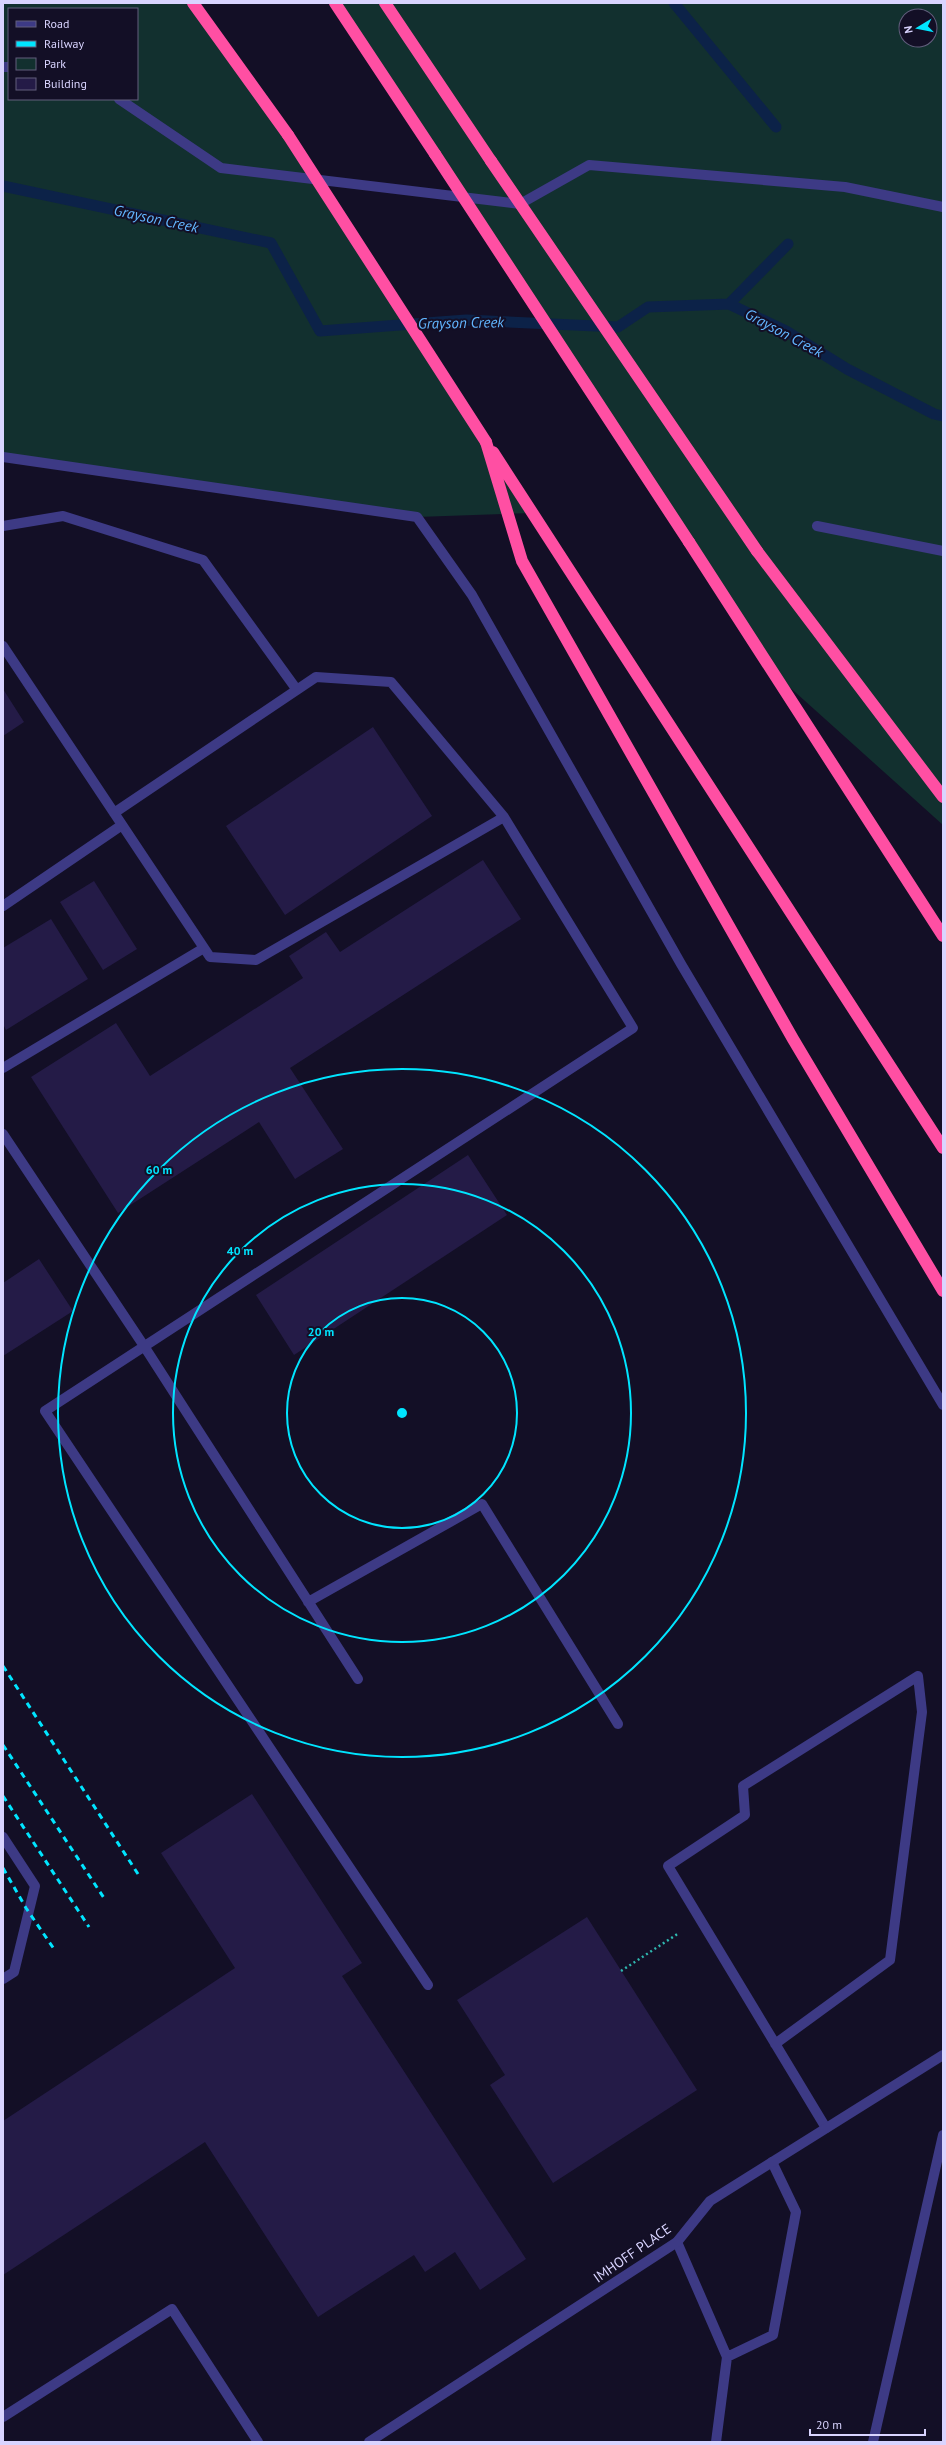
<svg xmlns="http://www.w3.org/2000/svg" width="946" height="2445" font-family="'PT Sans',sans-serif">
<rect width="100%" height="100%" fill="#130f26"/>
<path fill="#12302f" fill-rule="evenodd" d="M3,3h195l334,510 -115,4 -414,-60zM9,9h128v90h-128z
M335,3h608v822l-158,-142zM906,16h24v24h-24z"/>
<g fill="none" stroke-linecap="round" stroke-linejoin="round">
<path stroke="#0c2248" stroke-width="11" d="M674,3l102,124
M3,186l268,57 49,88 146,-11 152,7 30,-20 81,-3 57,27 61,38 87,45 9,2
M729,304l59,-60"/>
</g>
<path fill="#241b47" d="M3,689l21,33 -21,14z
M373,727l59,89 -147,99 -59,-89z
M483,860l38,59 -231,149 53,81 -48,30 -36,-57 -141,91 -87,-136 85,-54 34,53 153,-98 -14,-22 37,-24 14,20z
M94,881l43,68 -34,21 -43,-68z
M51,919l37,60 -82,51 -3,-6v-76z
M468,1155l39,60 -213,140 -38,-60z
M39,1259l34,52 -70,45v-73z
M252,1794l110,169 -20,13 184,283 -46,31 -25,-38 -30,20 -11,-17 -96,62 -113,-175 -202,133v-154l232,-153 -74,-115z
M587,1917l110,173 -144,93 -63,-98 15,-10 -48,-75z"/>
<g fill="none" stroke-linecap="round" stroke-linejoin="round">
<path stroke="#2fb8b0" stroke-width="2.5" stroke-dasharray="2 3" stroke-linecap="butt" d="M621,1971l58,-38"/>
<path stroke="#3d3a85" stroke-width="10" d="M3,67h6
M119,99l102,69 299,36 69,-39 256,22 98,20
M3,457l414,60 55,78 209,369 262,441
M3,526l60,-10 140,44 94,130
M817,526l126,25
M3,646l207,311 46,3 248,-143 129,211 -588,383 383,574
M114,813l202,-136 75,5 113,135
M3,906l119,-81
M3,1068l201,-120
M3,1134l141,212 214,333
M308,1602l174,-98 136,220
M3,1837l32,49 -21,86 -11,7
M775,2044l115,-84 32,-248 -4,-36 -175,110 2,29 -77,51 158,262
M677,2242l50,115 -11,85
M727,2357l46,-22 23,-123 -24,-50
M3,2417l169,-108 86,133
M873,2442l70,-307"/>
<path stroke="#3d3a85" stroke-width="10" d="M369,2442l308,-200 33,-41 233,-146"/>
<path stroke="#ff4fa3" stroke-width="12" d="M193,3l95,132
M335,3l100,151
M385,3l106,158
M486,442l36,119 271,478 150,252
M493,452l450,696
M689,542l254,394
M757,551l186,246"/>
<path stroke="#00e5ff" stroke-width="3" stroke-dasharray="6 5" stroke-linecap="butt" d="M3,1666l135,208
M3,1745l101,153
M3,1796l86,131
M3,1868l23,40 28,41"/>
<path stroke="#ff4fa3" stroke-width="12" d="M288,135l198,307
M435,154l254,388
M491,161l266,390"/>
</g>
<g fill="none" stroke="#00e5ff" stroke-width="2">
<circle cx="402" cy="1413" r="115"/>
<circle cx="402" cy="1413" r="229"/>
<circle cx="402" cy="1413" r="344"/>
</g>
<g text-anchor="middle" stroke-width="4" stroke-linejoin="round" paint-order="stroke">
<g font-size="14" fill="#d9d4ff" stroke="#130f26">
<text transform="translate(632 2253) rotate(-35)" y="5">IMHOFF PLACE</text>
</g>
<g font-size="15" font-style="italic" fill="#62b6ff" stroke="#130f26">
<text transform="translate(156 219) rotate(12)" y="5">Grayson Creek</text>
<text transform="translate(461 323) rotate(-1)" y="5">Grayson Creek</text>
<text transform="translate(784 333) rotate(28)" y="5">Grayson Creek</text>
</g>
</g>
<circle cx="402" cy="1413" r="6" fill="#00e5ff" stroke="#130f26" stroke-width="2"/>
<g font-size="12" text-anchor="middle" font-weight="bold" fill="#00e5ff" stroke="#130f26" stroke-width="4" stroke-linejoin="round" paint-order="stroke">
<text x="159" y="1174">60 m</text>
<text x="240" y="1255">40 m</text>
<text x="321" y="1336">20 m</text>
</g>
<rect width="946" height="2445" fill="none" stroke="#d9d4ff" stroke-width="8"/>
<rect x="8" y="8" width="130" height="92" fill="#130f26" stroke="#625e7d"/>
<rect x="16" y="21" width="20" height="6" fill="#3d3a85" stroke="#625e7d"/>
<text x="44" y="28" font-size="12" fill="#d9d4ff">Road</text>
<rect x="16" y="41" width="20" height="6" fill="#00e5ff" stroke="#625e7d"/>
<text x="44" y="48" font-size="12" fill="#d9d4ff">Railway</text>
<rect x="16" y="58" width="20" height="12" fill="#12302f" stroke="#625e7d"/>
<text x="44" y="68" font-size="12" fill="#d9d4ff">Park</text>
<rect x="16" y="78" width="20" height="12" fill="#241b47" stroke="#625e7d"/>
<text x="44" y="88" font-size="12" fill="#d9d4ff">Building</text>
<g transform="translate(918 28) rotate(260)"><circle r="19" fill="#130f26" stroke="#625e7d"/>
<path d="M0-3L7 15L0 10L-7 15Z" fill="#00e5ff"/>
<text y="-6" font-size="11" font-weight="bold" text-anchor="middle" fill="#d9d4ff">N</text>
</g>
<path d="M810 2429v6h115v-6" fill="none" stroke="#d9d4ff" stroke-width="2"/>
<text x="816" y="2429" font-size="12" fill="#d9d4ff" stroke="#130f26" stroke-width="3" paint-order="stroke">20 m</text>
</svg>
